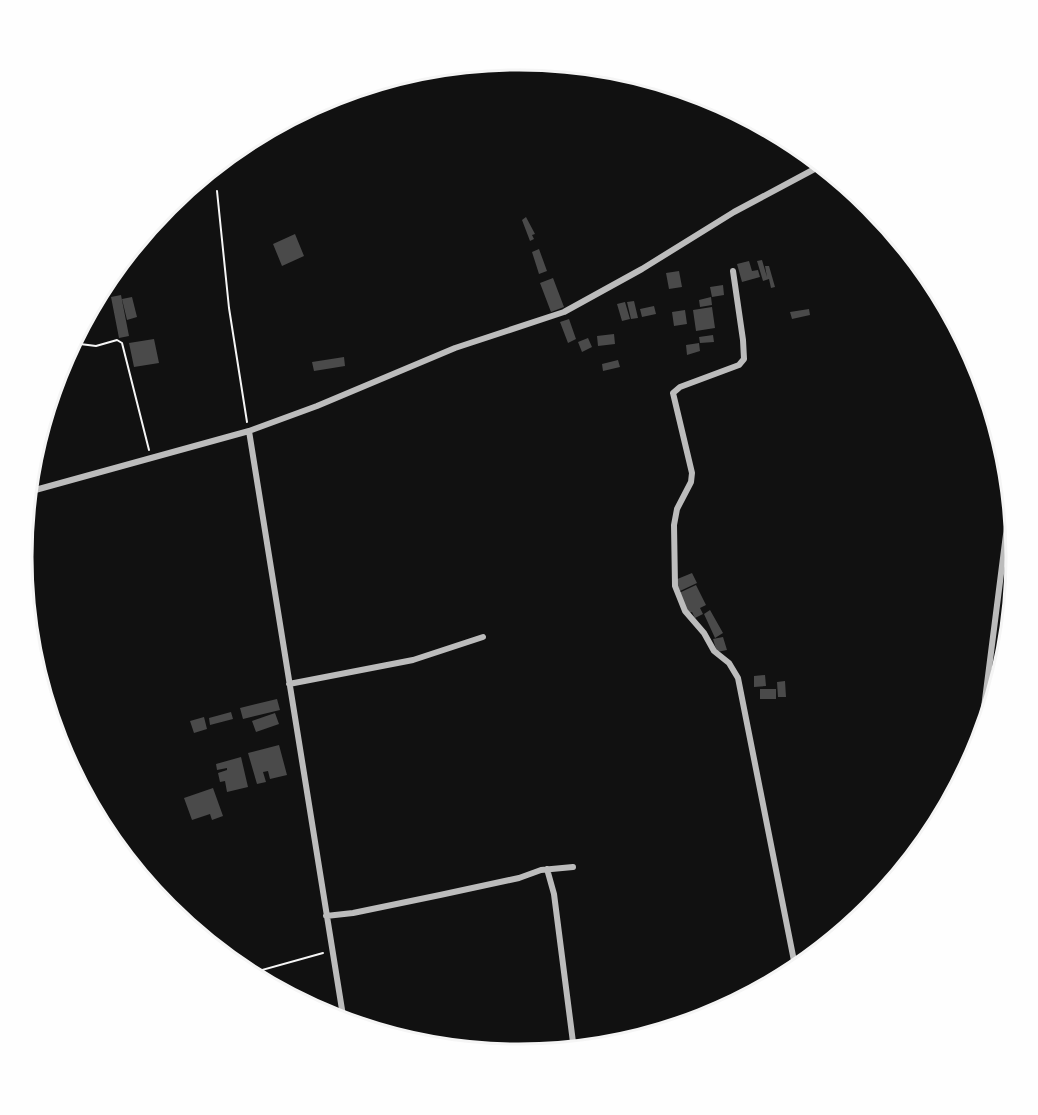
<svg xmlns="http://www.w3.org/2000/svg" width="1038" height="1115" font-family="Helvetica,sans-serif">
<rect width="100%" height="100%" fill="#111"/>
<path fill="#4a4a4a" d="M526,217l9,17 -3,1 2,4 -4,2 -8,-21z
M295,234l9,22 -22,10 -9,-22z
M539,249l8,22 -8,3 -7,-22z
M762,260l5,17 -2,-11h4l6,21 -4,1 -2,-9 -6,2 -6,-20z
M749,261l3,10 6,-1 2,7 -18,5 -5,-18z
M679,271l3,16 -13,2 -3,-16z
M553,278l11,29 -13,5 -11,-29z
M723,285l1,10 -12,2 -2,-10z
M121,295l8,41 -10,2 -8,-41z
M132,297l5,20 -10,3 -5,-21z
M711,297l1,8 -12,2 -1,-7z
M634,301l4,17 -7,1 -4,-17z
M625,302l5,17 -8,2 -5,-17z
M654,306l2,8 -14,3 -2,-8z
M712,307l3,21 -19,3 -3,-21z
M809,309l1,6 -18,4 -2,-7z
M685,310l2,14 -13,2 -2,-14z
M569,319l7,20 -8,4 -8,-21z
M614,334l1,10 -17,2 -1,-10z
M713,335l1,7 -14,1 -1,-6z
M588,338l4,9 -10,5 -4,-10z
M154,339l5,24 -25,4 -5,-24z
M699,343l1,8 -13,4 -1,-10z
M344,357l1,9 -31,5 -2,-9z
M618,360l2,7 -17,4 -1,-7z
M692,573l5,10 -17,8 -5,-11z
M696,585l10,20 -6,3 3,6 -8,4 -3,-6 -4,1 -9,-20z
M710,610l13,23 -8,5 -11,-24z
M723,637l4,13 -10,2 -4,-13z
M765,675l1,11 -12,1v-11z
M785,681l1,16h-8l-1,-15z
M760,689h16v10h-16z
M277,699l3,11 -37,9 -3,-11z
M231,712l2,7 -23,6 -1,-7z
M275,713l4,11 -23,8 -4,-11z
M204,717l3,12 -13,4 -4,-12z
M279,745l8,30 -17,4 -2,-8 -5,1 3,10 -9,2 -9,-31z
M241,757l7,30 -21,5 -2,-11 -5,1 -2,-9 9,-3v-2l-10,2 -1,-6z
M213,788l10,28 -11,4 -2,-6 -18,6 -8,-22z"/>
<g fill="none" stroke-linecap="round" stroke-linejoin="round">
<path stroke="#f5f5f5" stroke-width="2" d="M217,191l12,117 18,114
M72,343l24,3 21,-6 5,3 27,107
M248,974l75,-21"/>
<path stroke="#bcbcbc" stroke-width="6" d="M733,271l10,69 1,19 -5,6 -59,22 -7,6 19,80 -1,9 -14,27 -3,16 1,61 10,25 19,22 10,18 15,12 9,15 58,293
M249,431l95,591
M28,492l221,-61 68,-25 138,-58 109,-36 78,-43 92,-57 88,-47
M289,684l124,-24 70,-23
M979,747l32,-252
M547,869l7,25 20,156
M326,916l27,-3 87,-18 79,-17 22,-8 32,-3"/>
</g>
<path d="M0 0H1038V1115H0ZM32 557a487 487 0 1 1 974 0a487 487 0 1 1-974 0Z" fill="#fefefe" fill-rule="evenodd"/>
<path fill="none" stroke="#f5f5f5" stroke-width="3" d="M32 557a487 487 0 1 1 974 0a487 487 0 1 1-974 0Z"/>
</svg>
